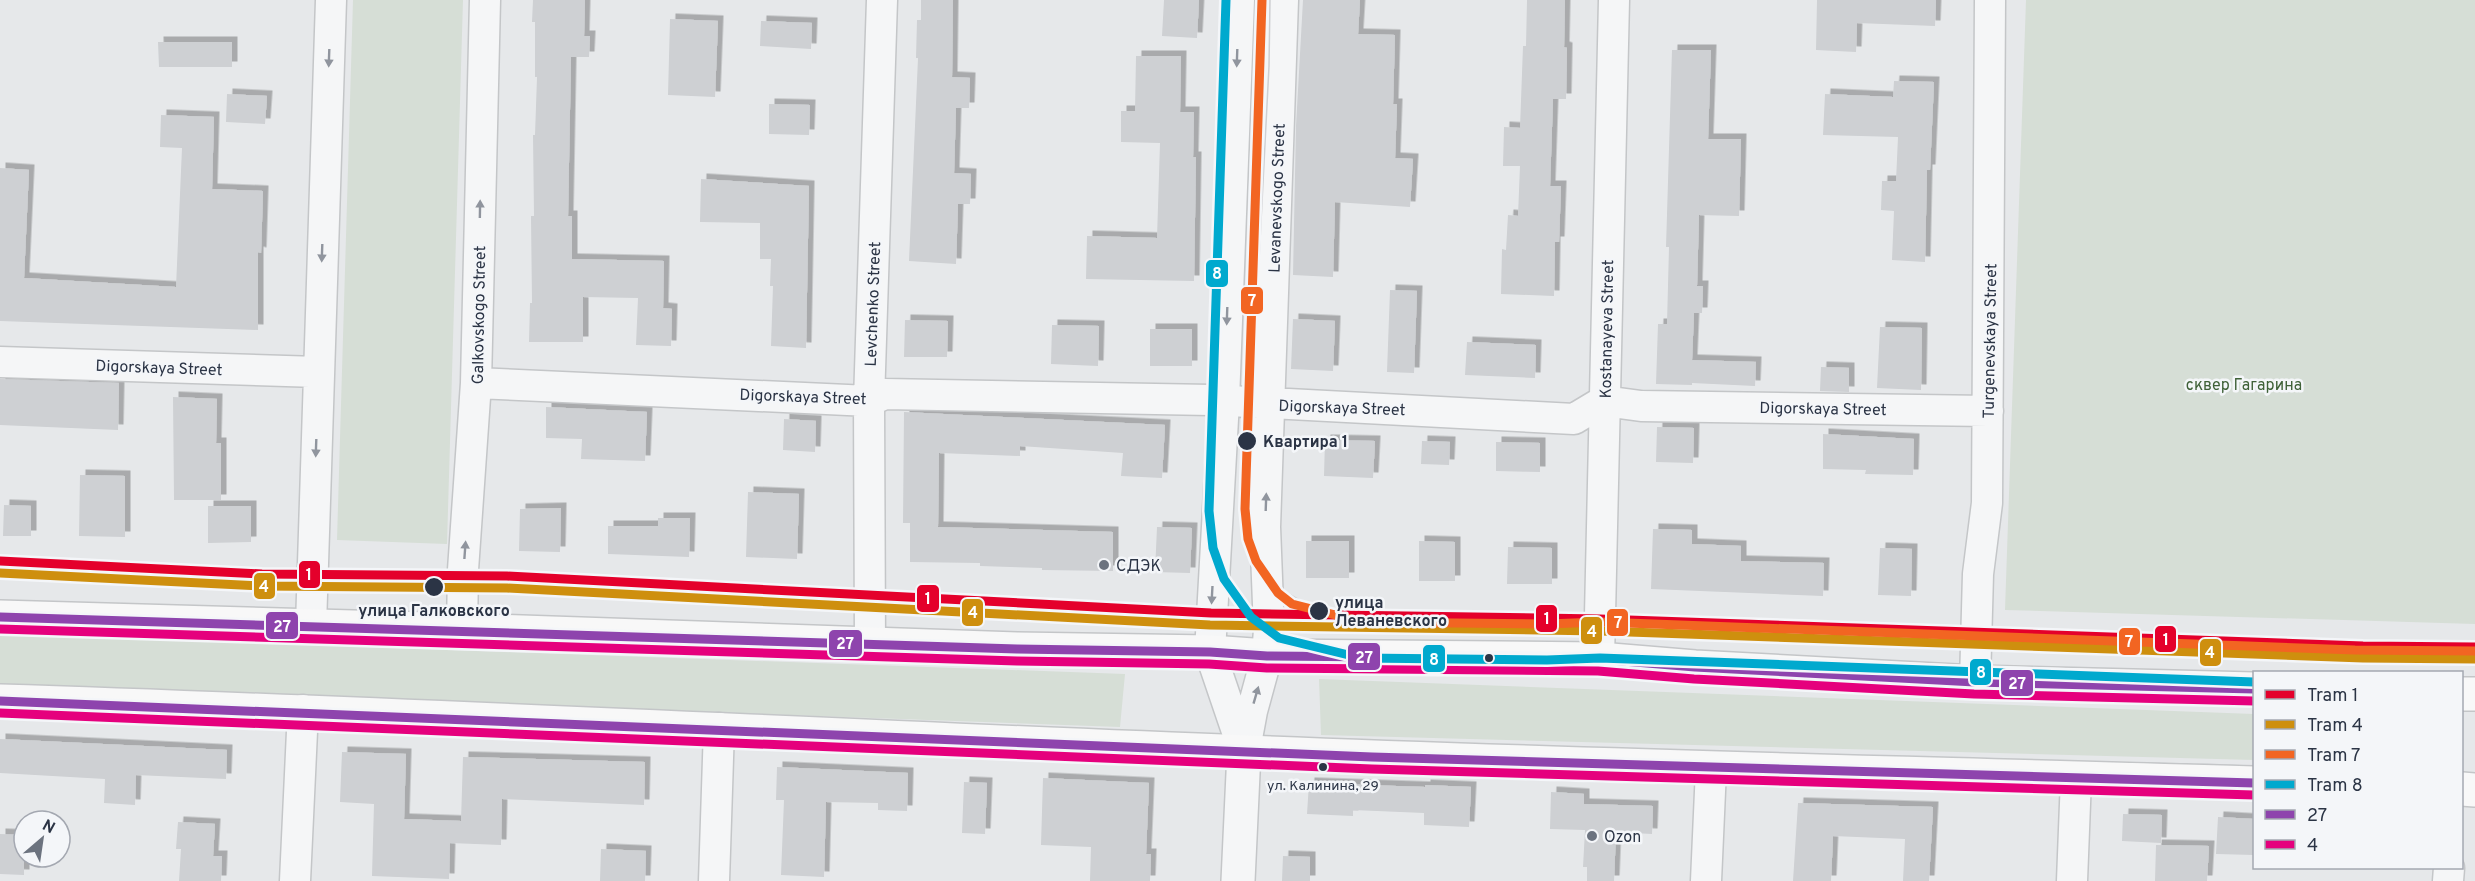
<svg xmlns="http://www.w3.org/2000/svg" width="2475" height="881" font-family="Overpass,sans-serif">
<defs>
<filter id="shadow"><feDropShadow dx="5.5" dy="-5.5" stdDeviation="0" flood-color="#0004"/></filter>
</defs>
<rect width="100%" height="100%" fill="#e6e8ea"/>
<path fill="#d6ded6" d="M353,0h110l-16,544 -110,-4z
M2026,0h449v624l-470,-14z
M0,634l1125,40 -5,53 -1120,-41z
M1319,679l935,35v46l-933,-25z"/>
<path fill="#ced0d3" filter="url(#shadow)" d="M533,0h52l-1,36h6l-1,21h-18l-3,159h4v43l92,2 -1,47 9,1 -1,37 -35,-1 2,-47 -55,-1v45h-54l1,-39h2l-1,-87h3l-1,-81h2l2,-58h-2v-55h-3z
M921,0h32l-1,77 18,1 -1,30h-13l-2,65 17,1 -1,30h-12l-2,60 -47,-3 9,-203h-2l1,-38h4z
M1164,0h35l-2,38 -35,-2z
M1303,0h57l-2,34 37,1 -2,69h4l-2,54 18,1 -3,48 -75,-5 -2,75 -40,-2 3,-149z
M1527,0h38l-1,47 3,1 -1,51h-13l-3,87h11l-2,56h-4l-1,54 -53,-2 1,-45 4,1 2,-35 10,1 2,-50h-17l1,-39 16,1 3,-82h3z
M1817,0h119l-1,26 -78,-3 -1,29 -40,-2z
M670,19l48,2 -3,76 -47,-2z
M761,21l51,2 -1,26 -51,-3z
M158,42h74v25h-73z
M1672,50h39l-3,89h33l-2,77 -40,-1 -2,71h6l-1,27h-8l-2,47 64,2 -1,24 -63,-3v2l-36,-1 2,-60h9l2,-77h-3z
M1136,56h45l-1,56h14l-1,45h3l-2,124 -108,-2 1,-43 70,2 3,-95 -39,-1v-31h14z
M1894,81l40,1 -4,88h-3l-2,92 -33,-2 2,-49 -13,-1 1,-29h14l2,-44 -75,-2 2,-41 68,3z
M227,94l40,2 -2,28 -39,-2z
M769,104l41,1 -1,30 -40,-1z
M161,115l53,2 -2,72 51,2 -2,62 -3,-1v78l-258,-9v-153l29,2 -5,108 152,9 6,-139 -22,-1z
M701,179l108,7 -3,162 -35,-2 2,-60h-3l1,-27h-11v-36l-60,-1z
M1390,290l27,1 -3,82 -27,-1z
M1293,319l42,2 -2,50 -42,-2z
M905,320l43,1 -1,36h-43z
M1052,325l47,1 -1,40 -47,-2z
M1880,327l42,1 -1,62 -44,-2z
M1150,329h42v37h-42z
M1467,342l69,3 -1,33 -70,-3z
M1821,367l28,1v24l-29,-1z
M0,379l119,4 -1,47 -118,-5z
M173,397l44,2 -1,44h5v57h-47z
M546,407l101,5 -2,49 -64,-2 1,-20 -36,-1z
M904,412l261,13 -3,53 -41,-2 2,-23 -103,-7v10l-81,-3 -1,74 175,5v39l-71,-1v-2l-62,-2v-3l-70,-1v-39h-7z
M784,419l32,2 -1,31 -32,-2z
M1657,427l37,1 -1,35 -37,-1z
M1823,434l91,5 -1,36 -48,-1 1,-4 -43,-1z
M1325,440l50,1 -2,37 -49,-2z
M1422,441l28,1 -1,23 -28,-1z
M1496,442l44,1v29l-44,-1z
M80,475l45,1v61l-46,-1z
M748,492l51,2 -2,65 -51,-2z
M4,505l27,1v30h-28z
M208,506h43v36l-43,1z
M561,508l-1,44 -41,-1 1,-42z
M658,518h32l-1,39 -81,-3v-28h50z
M1157,527l35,1 -2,45 -35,-1z
M1653,529l39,1v14l49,2v15l83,2 -1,33 -172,-7z
M1306,541h43v37h-43z
M1419,541l36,1v39h-36z
M1508,547l44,1v36h-45z
M1880,548l32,1 -1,47 -33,-1z
M0,739l227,11 -1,29 -90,-4 -1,30 -31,-2 1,-24 -105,-6z
M342,752l64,2 -2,65 57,2 2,-64 182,5 -1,43 -142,-6 -1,46 -51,-2 -1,36 -77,-3 2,-72 -34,-2z
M777,767l131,6 -1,38 -29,-1v-7l-52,-1 -2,75 -43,-2 3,-75h-8z
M1043,778l106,5 -3,71h5l-1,27h-60l1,-34 -50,-2z
M964,782l23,1 -2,51 -23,-1z
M1309,783l116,4v-2l46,2 -2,40 -45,-2v-12l-71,-3v6l-46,-2z
M1551,792l33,2v10l69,2 -1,28 -36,-2 -2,49h-27v-14h-4l2,-37 -35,-1z
M1798,803l135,4 -4,74h-26l2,-42 -72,-3 -2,45h-38z
M2123,814l39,1 -1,28 -39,-2z
M2218,817l36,2v36l-38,-1z
M178,822l37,2 -2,32h9l-1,25h-42l2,-32h-5z
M0,834l24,1v40l-24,-1z
M2156,845l53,1 -2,35h-52z
M601,849l45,2 -1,30h-45z
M1283,856l27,1v24h-28z"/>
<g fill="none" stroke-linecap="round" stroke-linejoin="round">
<defs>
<path id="minor" d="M1239,0l-15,401 -14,251 34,100
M0,362l318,10
M476,383l393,18 16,-7 326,6 363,19 30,-18 37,5 347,5
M311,626l20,-626
M462,630l1,-60 13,-187 9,-383
M870,644l-1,-243 13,-401
M1599,659l15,-659
M1975,682l3,-108 9,-71 3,-503
M1245,749l7,-38 15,-55 2,-26 -4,-103 18,-527
M295,881l8,-171
M714,881l5,-153
M1706,881l5,-112
M2072,881l4,-103
M2448,881l1,-13"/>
<path id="tertiary" d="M1238,881l6,-129"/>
<path id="secondary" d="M0,617l462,13 555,19 193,3 57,4 332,3 96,8 280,15 279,7
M2462,694h13
M0,701c416,13 831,35 1246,51 336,14 672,21 1008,31
M2462,789l13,1"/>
</defs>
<use href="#minor" stroke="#c4c6c8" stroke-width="33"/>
<use href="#tertiary" stroke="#c4c6c8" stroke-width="36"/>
<use href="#secondary" stroke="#c4c6c8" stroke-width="36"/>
<use href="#minor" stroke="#f5f6f7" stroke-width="30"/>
<use href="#tertiary" stroke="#f5f6f7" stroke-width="33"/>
<use href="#secondary" stroke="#f8f8f8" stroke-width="33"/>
<path stroke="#cecfd2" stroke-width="1.5" d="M1270,0l-1,66 -20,389 3,84 14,32 16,19 26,15 52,11"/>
<defs>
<path id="bus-1" d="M0,617l1017,32 193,3 57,4 332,3 96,8 280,15 279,7
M0,701l1372,56 882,26"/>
<path id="bus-2" d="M0,629l1017,32 192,3 58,4 331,3 96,8 280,15 280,7
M0,713l1372,56 882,26"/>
</defs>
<use href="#bus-1" stroke="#f4f6f9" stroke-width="14"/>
<use href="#bus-2" stroke="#f4f6f9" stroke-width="14"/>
<use href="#bus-1" stroke="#8e44ad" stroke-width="9"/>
<use href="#bus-2" stroke="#e5007d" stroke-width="9"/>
<defs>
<path id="tram-1" d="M0,561l262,13 245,2 704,37 389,6 763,27 112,1"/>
<path id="tram-2" d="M0,573l261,13 246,2 703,37 390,6 763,27 112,1"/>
<path id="tram-3" d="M1262,0l-17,509 3,30 8,22 22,32 14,11 71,18 184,2 53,-2 755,28 120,1"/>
<path id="tram-4" d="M1226,0l-17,511 4,37 11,31 27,38 28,21 82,20 186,2 53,-2 654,24"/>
</defs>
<use href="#tram-1" stroke="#f4f6f9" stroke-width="14"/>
<use href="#tram-2" stroke="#f4f6f9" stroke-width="14"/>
<use href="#tram-3" stroke="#f4f6f9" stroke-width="14"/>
<use href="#tram-4" stroke="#f4f6f9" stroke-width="14"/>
<use href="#tram-1" stroke="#e4002b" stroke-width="9"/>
<use href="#tram-2" stroke="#ce8f0e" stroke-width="9"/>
<use href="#tram-3" stroke="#f26522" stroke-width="9"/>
<use href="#tram-4" stroke="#00a9ce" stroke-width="9"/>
</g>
<defs><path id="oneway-solid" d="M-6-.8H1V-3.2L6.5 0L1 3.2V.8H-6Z" transform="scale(1.5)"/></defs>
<g fill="#90959e">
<use href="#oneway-solid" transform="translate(329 58) rotate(92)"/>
<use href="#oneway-solid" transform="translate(1237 58) rotate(92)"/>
<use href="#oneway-solid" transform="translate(480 209) rotate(-89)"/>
<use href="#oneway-solid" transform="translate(322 253) rotate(92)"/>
<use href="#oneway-solid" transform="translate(1227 316) rotate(92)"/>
<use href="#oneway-solid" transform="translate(316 448) rotate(92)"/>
<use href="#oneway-solid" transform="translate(1266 502) rotate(-88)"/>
<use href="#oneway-solid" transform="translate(465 550) rotate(-86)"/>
<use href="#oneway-solid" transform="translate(1212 595) rotate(93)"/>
<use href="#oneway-solid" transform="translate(1256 695) rotate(-74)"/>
</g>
<g fill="#2b3445" stroke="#f4f6f9" stroke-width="2">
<circle cx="1247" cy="441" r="10"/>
<circle cx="434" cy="587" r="10"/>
<circle cx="1319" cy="611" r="10"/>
<circle cx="1489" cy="658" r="5"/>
<circle cx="1323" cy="767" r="5"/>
</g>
<g fill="#6c737f" stroke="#f4f6f9" stroke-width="2">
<circle cx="1104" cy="565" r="6"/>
<circle cx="1592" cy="836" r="6"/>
</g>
<g text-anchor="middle" stroke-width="5" stroke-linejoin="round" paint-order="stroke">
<g font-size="14" fill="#2b3445" stroke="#f4f6f9">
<text x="1323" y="790">ул. Калинина, 29</text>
</g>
<g font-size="16" fill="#2b3445" stroke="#f4f6f9">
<text transform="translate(1276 198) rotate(-88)" y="6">Levanevskogo Street</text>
<text transform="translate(872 304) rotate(-88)" y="6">Levchenko Street</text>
<text transform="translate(478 315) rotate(-89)" y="6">Galkovskogo Street</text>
<text transform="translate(1606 329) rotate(-89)" y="6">Kostanayeva Street</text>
<text transform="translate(1989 341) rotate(-89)" y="6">Turgenevskaya Street</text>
<text transform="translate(159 367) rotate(2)" y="6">Digorskaya Street</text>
<text transform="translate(803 396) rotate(2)" y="6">Digorskaya Street</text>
<text transform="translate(1342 407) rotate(2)" y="6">Digorskaya Street</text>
<text transform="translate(1823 408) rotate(1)" y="6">Digorskaya Street</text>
</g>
<g font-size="16" fill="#3f6138" stroke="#f4f6f9">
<text x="2244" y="390">сквер Гагарина</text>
</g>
<g font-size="16" font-weight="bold" fill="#2b3445" stroke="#f4f6f9" text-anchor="start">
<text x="1263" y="447">Квартира 1</text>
<text x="1335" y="608">улица<tspan x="1335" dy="18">Леваневского</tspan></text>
<text x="434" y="616" text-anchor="middle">улица Галковского</text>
</g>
<g font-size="16" fill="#2b3445" stroke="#f4f6f9" text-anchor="start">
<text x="1116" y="571">СДЭК</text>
<text x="1604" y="842">Ozon</text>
</g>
</g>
<g stroke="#f4f6f9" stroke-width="2">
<rect x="1205" y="259" width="24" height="29" rx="6" fill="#00a9ce"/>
<rect x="1240" y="286" width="24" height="29" rx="6" fill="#f26522"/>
<rect x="298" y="560" width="23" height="29" rx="6" fill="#e4002b"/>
<rect x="253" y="572" width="23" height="28" rx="6" fill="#ce8f0e"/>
<rect x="916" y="584" width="24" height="29" rx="6" fill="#e4002b"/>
<rect x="961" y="598" width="23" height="29" rx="6" fill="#ce8f0e"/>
<rect x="1535" y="604" width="23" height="29" rx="6" fill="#e4002b"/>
<rect x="1606" y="608" width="23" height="29" rx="6" fill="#f26522"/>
<rect x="265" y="611" width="34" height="29" rx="6" fill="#8e44ad"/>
<rect x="1580" y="616" width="23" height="29" rx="6" fill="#ce8f0e"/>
<rect x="2154" y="625" width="23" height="28" rx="6" fill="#e4002b"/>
<rect x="2118" y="627" width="23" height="29" rx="6" fill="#f26522"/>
<rect x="828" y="629" width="35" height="29" rx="6" fill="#8e44ad"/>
<rect x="2199" y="638" width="23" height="29" rx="6" fill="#ce8f0e"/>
<rect x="1347" y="642" width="34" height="29" rx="6" fill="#8e44ad"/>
<rect x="1422" y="644" width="24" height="29" rx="6" fill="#00a9ce"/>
<rect x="1969" y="658" width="23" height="28" rx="6" fill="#00a9ce"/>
<rect x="2000" y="669" width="34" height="28" rx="6" fill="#8e44ad"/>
</g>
<g font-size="16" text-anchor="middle" font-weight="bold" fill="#fff">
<text x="1217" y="279">8</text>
<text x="1252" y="306">7</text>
<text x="309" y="580">1</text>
<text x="264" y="592">4</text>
<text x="928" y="604">1</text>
<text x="973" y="618">4</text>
<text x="1547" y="624">1</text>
<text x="1618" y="628">7</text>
<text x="282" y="632">27</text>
<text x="1592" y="637">4</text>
<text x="2166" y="645">1</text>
<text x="2129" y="647">7</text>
<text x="845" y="649">27</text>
<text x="2210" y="658">4</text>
<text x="1364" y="663">27</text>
<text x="1434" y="665">8</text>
<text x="1981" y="678">8</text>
<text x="2017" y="689">27</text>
</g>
<rect x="2253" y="671" width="210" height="198" fill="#f4f6f9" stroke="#a4a8b1" stroke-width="1.5"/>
<rect x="2265" y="690" width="30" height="9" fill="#e4002b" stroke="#a4a8b1" stroke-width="1.5"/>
<text x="2307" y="701" font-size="18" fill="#2b3445">Tram 1</text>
<rect x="2265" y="720" width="30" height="9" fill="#ce8f0e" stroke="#a4a8b1" stroke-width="1.5"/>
<text x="2307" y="731" font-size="18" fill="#2b3445">Tram 4</text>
<rect x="2265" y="750" width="30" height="9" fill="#f26522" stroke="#a4a8b1" stroke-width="1.5"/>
<text x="2307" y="761" font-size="18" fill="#2b3445">Tram 7</text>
<rect x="2265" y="780" width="30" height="9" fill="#00a9ce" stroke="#a4a8b1" stroke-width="1.5"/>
<text x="2307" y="791" font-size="18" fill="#2b3445">Tram 8</text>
<rect x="2265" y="810" width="30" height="9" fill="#8e44ad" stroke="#a4a8b1" stroke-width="1.5"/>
<text x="2307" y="821" font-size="18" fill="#2b3445">27</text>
<rect x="2265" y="840" width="30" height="9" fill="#e5007d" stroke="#a4a8b1" stroke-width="1.5"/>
<text x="2307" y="851" font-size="18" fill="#2b3445">4</text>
<g transform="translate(42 839) rotate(29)"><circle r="28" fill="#f4f6f9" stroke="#a4a8b1" stroke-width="1.5"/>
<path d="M0-4.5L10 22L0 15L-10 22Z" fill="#6c737f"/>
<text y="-9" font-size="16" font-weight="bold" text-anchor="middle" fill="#2b3445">N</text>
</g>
</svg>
